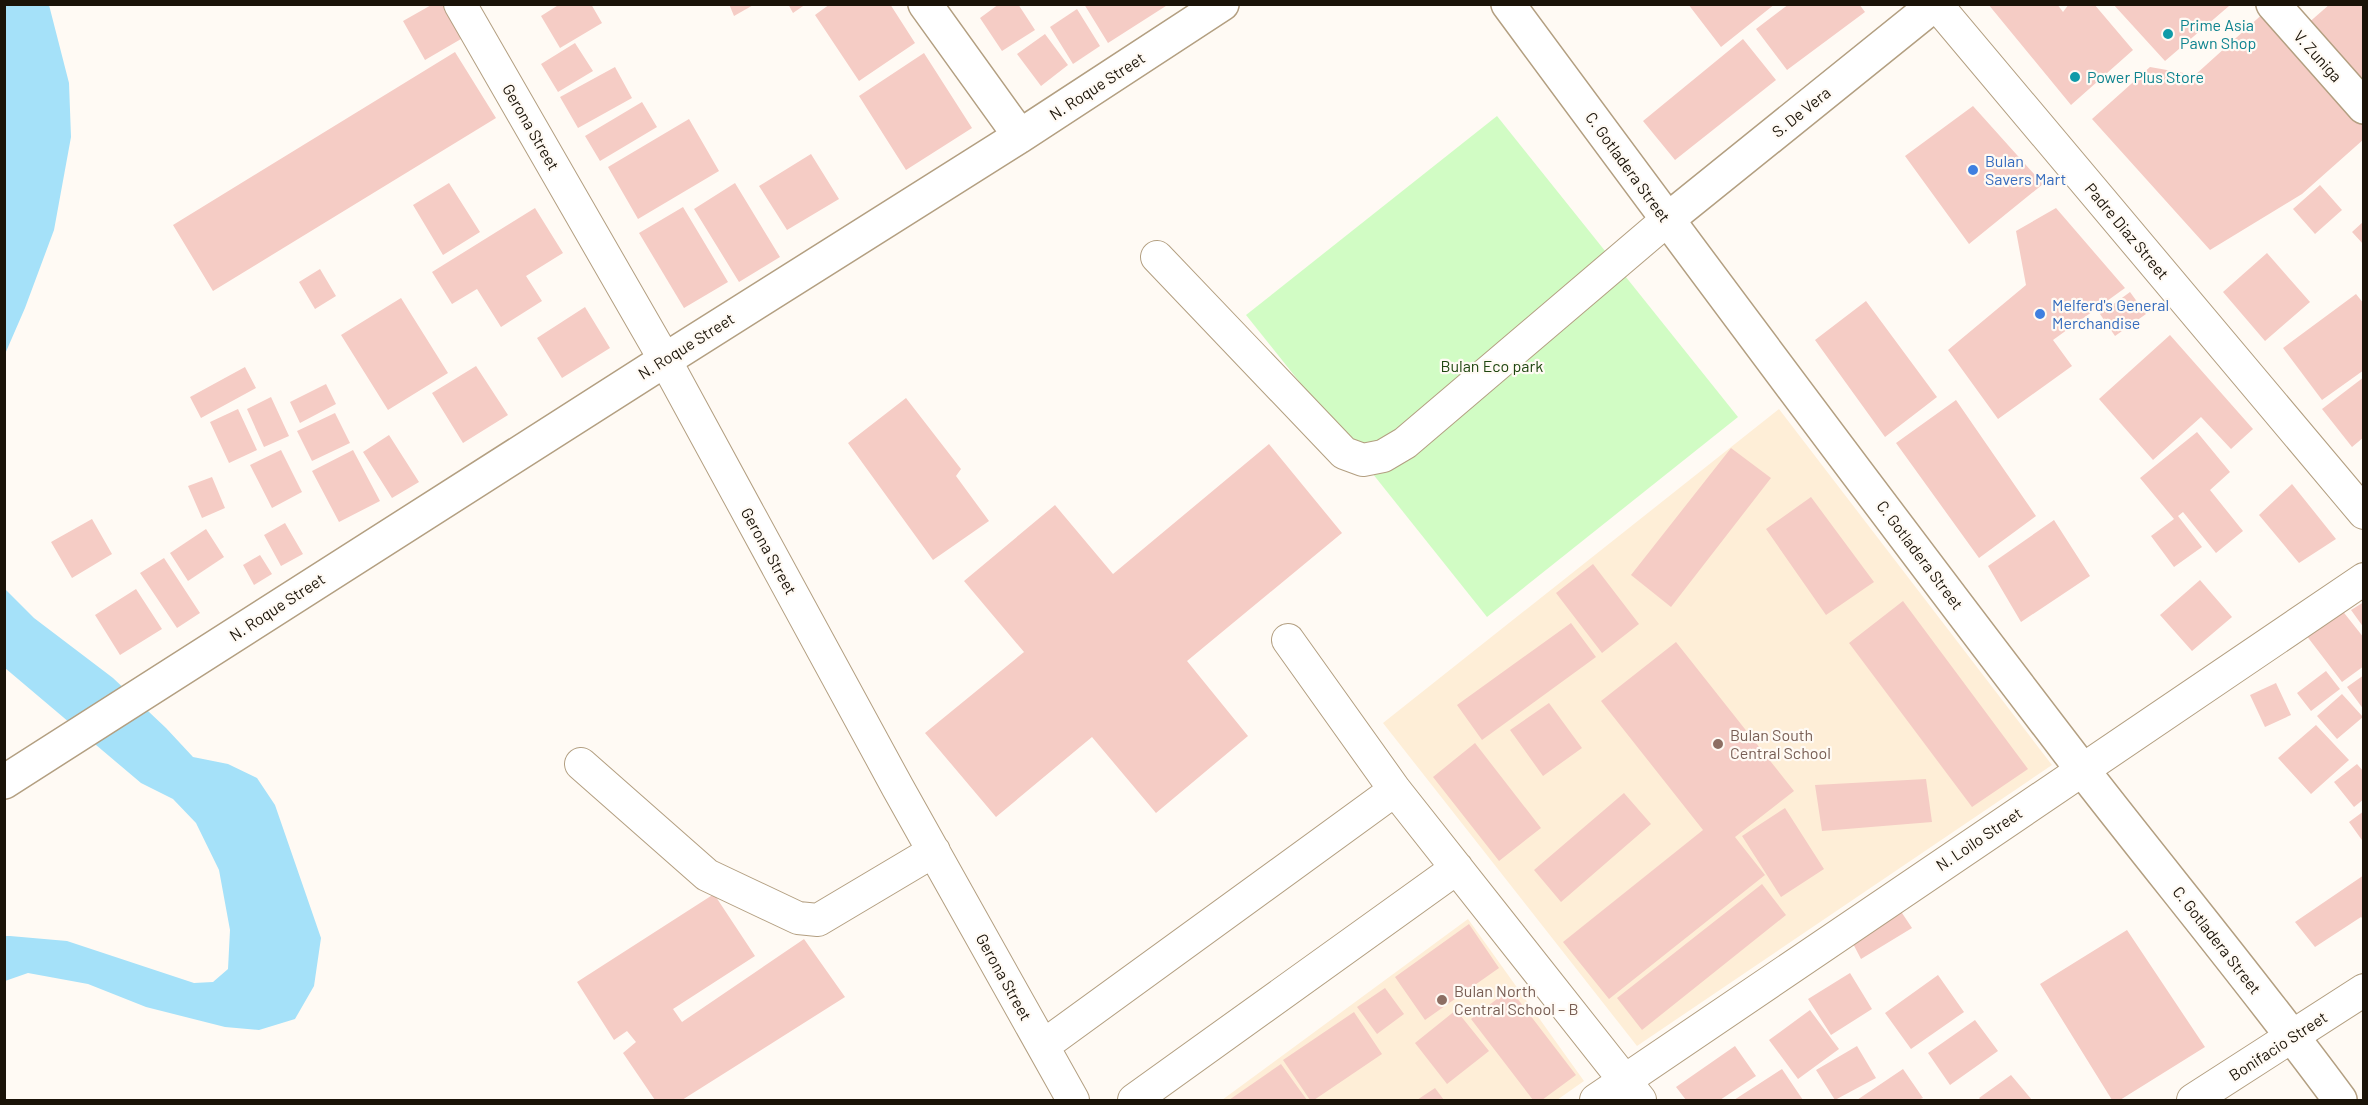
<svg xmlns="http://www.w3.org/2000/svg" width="2368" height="1105" font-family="Barlow,sans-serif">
<rect width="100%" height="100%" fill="#fffaf4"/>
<path fill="#feeed7" d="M1779,409l273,356 -415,281 -254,-323z
M1468,919l116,162 -27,19h-335z"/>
<path fill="#d1fcc4" d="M1497,116l241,301 -251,200 -241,-302z"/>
<path fill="#a5e1f9" d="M5,4l44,1 20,78 2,54 -17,93 -29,78 -20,46z
M4,588l30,30 79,60 53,50 27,29 35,7 29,14 18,27 46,133 -7,48 -19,33 -36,11 -34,-3 -79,-20 -58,-23 -60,-11 -23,8v-45h5l57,5 127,42 19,-1 15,-13 2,-39 -11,-60 -23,-47 -23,-24 -32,-16 -136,-115z"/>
<path fill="#f5ccc5" d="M433,4h9l19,35 -36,21 -22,-39z
M560,4h31l11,19 -42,25 -19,-32z
M729,4h26l-21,12z
M788,4h18l-13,9z
M830,4h60l25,39 -56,38 -44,-66z
M999,4h19l17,26 -33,21 -22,-33z
M1084,4h85l-61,39z
M1688,4h87l-54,43z
M1789,4h70l6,8 -78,58 -31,-41z
M1988,4h69l6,8 6,-8h25l39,46 -62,55z
M2113,4h114l2,2 -64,55z
M2330,4h34v83l-58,-62z
M1077,9l23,37 -27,18 -23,-37z
M2267,10l97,107v22l-62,55 -92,56 -118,-131 58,-52 45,8z
M1045,34l23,31 -27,21 -24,-32z
M1743,39l33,41 -101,80 -32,-39z
M575,43l18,28 -35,21 -17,-28z
M455,52l41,66 -283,173 -40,-66z
M924,53l48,75 -66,42 -47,-74z
M615,67l17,31 -54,30 -18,-31z
M642,102l15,25 -57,34 -15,-25z
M1973,106l70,78 -74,60 -64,-88z
M689,119l30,52 -81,48 -30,-52z
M811,154l28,45 -52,31 -28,-44z
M449,183l31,49 -37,23 -30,-50z
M735,183l45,74 -41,25 -45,-73z
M2320,185l22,25 -27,24 -22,-25z
M683,207l45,75 -44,26 -45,-75z
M535,208l28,45 -37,23 16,25 -41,26 -24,-38 -25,15 -20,-32z
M2056,208l69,80 -72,52 19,26 -74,53 -50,-69 78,-65 -10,-54z
M2364,221v24l-12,-13z
M2267,253l43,49 -45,39 -42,-49z
M320,269l16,27 -21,13 -16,-27z
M2130,292l16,22 -31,22 -15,-22z
M2356,294l8,10v66l-42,30 -39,-52z
M401,298l47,75 -60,37 -47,-75z
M1866,301l71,96 -52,40 -70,-97z
M585,307l25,41 -48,30 -25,-40z
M2170,335l83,94 -22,20 -30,-32 -48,43 -54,-61z
M476,366l32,49 -45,28 -31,-50z
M245,367l11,21 -55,30 -11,-21z
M2364,377v60l-12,10 -30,-38z
M326,384l10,20 -36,19 -10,-21z
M271,397l18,39 -25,11 -17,-38z
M906,398l55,71 -5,7 33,45 -56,39 -85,-117z
M1956,400l80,116 -57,42 -83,-115z
M238,409l19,41 -28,13 -19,-41z
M335,413l15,30 -38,18 -15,-30z
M2197,432l33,40 -20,18 33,41 -27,22 -33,-41 -5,4 24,31 -28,20 -23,-31 23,-17 -34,-41z
M389,435l30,47 -27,16 -29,-46z
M1269,444l73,89 -155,128 61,75 -92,77 -64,-76 -96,80 -71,-84 99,-81 -60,-71 91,-76 58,69z
M1731,448l40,30 -100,129 -40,-32z
M281,450l21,42 -30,16 -22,-43z
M353,450l27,51 -41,21 -27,-51z
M212,477l13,31 -23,10 -14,-32z
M2292,484l44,55 -37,24 -40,-48z
M1811,497l63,85 -48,33 -60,-86z
M92,519l20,35 -40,24 -21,-36z
M2054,520l36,56 -69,46 -33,-56z
M285,523l18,31 -22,12 -17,-31z
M206,529l18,28 -36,24 -18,-28z
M260,555l12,19 -18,11 -11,-20z
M164,558l36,55 -23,15 -37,-55z
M1593,564l46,60 -37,29 -46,-60z
M2200,580l32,37 -40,34 -32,-36z
M136,589l26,40 -42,26 -25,-40z
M1903,601l125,168 -56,38 -123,-164z
M2364,602v26l-13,-18z
M2341,609l23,29v28l-22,16 -36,-47z
M1571,623l25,34 -114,83 -25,-35z
M1676,642l118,149 -59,46 30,38 -156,124 -46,-57 140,-112 -102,-129z
M2326,671l14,18 -29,22 -14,-18z
M2364,675v35l-17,-23z
M2276,683l15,32 -26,12 -15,-32z
M2342,694l21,23 -26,22 -20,-23z
M1549,703l33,45 -39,28 -33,-46z
M2316,725l33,35 -38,34 -33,-36z
M1475,743l66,85 -42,33 -66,-84z
M2357,764l7,8v27l-10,8 -20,-25z
M1926,779l6,43 -110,9 -7,-46z
M1624,793l27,31 -90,78 -27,-32z
M1785,808l39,61 -43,28 -39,-61z
M2364,811v32l-15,-21z
M2364,875v45l-3,-3 -46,30 -20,-25z
M1762,884l24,31 -144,115 -25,-32z
M714,894l41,62 -82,53 9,13 122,-83 41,58 -163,103h-27l-32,-47 13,-11 -9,-11 -13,9 -37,-58z
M1896,904l16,24 -51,31 -12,-23z
M1469,924l30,44 -74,52 -30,-43z
M2127,930l78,117 -85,53h-8l-72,-116z
M1850,973l22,36 -41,26 -23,-36z
M1938,975l26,37 -53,37 -26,-36z
M1385,988l19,26 -27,20 -20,-27z
M1510,989l66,86 -34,25h-9l-62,-81z
M1456,1010l33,41 -42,33 -32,-41z
M1810,1010l29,39 -41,30 -29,-39z
M1354,1012l28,42 -68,46h-4l-27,-40z
M1975,1020l23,31 -48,34 -22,-32z
M1735,1046l21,30 -36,24h-34l-10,-13z
M1857,1046l19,32 -41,22 -19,-30z
M1281,1064l26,36h-78z
M1782,1069l21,31h-69z
M1903,1069l20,29 -5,2h-61z
M2011,1075l21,25h-51l-2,-2z
M1435,1088l9,12h-27z"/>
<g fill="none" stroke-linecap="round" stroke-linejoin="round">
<defs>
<path id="minor" d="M460,4l205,356 233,428 175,312
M1936,4l428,509
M1157,257l187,196 19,7 20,-4 22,-13 262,-223
M1288,640l107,150 245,310
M581,764l126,111 91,43 20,2 116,-69
M1043,1046l352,-256
M1134,1100l323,-232
M1596,1100l768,-521
M2193,1100l171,-110"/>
<path id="tertiary" d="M925,4l95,132
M2273,4l91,103
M1667,220l268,-216
M4,782l661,-422 355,-224 202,-132"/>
<path id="secondary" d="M1508,4c189,256 379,511 573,764 86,111 176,219 259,332"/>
</defs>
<use href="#minor" stroke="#b39f81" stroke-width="34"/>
<use href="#tertiary" stroke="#b39f81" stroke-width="36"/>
<use href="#secondary" stroke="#b39f81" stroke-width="36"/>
<use href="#minor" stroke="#fff" stroke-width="32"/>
<use href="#tertiary" stroke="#fff" stroke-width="33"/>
<use href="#secondary" stroke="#fff" stroke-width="33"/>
</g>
<g fill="#0f9aa8" stroke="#fffaf4" stroke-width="2">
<circle cx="2168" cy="34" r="6"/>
<circle cx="2075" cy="77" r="6"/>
</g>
<g fill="#3f7fe0" stroke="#fffaf4" stroke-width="2">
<circle cx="1973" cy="170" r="6"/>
<circle cx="2040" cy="314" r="6"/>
</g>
<g fill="#8d6e63" stroke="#fffaf4" stroke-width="2">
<circle cx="1718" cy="744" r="6"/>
<circle cx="1442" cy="1000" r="6"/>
</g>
<g text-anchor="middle" stroke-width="4.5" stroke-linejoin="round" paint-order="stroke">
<g font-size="16" fill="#0d838f" stroke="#fffaf4" text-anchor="start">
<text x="2180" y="31">Prime Asia<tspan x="2180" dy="18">Pawn Shop</tspan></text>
<text x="2087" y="83">Power Plus Store</text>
</g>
<g font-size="16" fill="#1a1308" stroke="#fffaf4">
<text transform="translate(2318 56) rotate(48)" y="6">V. Zuniga</text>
<text transform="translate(1097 86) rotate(-33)" y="6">N. Roque Street</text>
<text transform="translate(1801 112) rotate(-39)" y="6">S. De Vera</text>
<text transform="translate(531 127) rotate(60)" y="6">Gerona Street</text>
<text transform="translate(1628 167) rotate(54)" y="6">C. Gotladera Street</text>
<text transform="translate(2127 231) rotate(50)" y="6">Padre Diaz Street</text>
<text transform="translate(686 346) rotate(-32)" y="6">N. Roque Street</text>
<text transform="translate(769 551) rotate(61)" y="6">Gerona Street</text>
<text transform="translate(1920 555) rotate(53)" y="6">C. Gotladera Street</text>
<text transform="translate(277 607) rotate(-33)" y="6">N. Roque Street</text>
<text transform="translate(1979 839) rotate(-34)" y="6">N. Loilo Street</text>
<text transform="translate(2217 940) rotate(52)" y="6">C. Gotladera Street</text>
<text transform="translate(1004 977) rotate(61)" y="6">Gerona Street</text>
<text transform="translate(2278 1046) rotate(-33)" y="6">Bonifacio Street</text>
</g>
<g font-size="16" fill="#366cbe" stroke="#fffaf4" text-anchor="start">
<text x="1985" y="167">Bulan<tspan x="1985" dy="18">Savers Mart</tspan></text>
<text x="2052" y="311">Melferd's General<tspan x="2052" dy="18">Merchandise</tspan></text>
</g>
<g font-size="16" fill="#1f4610" stroke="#fffaf4">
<text x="1492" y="372">Bulan Eco park</text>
</g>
<g font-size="16" fill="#785e54" stroke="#fffaf4" text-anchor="start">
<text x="1730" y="741">Bulan South<tspan x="1730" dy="18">Central School</tspan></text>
<text x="1454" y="997">Bulan North<tspan x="1454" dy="18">Central School – B</tspan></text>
</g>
</g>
<rect width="2368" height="1105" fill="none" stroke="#1a1308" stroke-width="12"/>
</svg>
